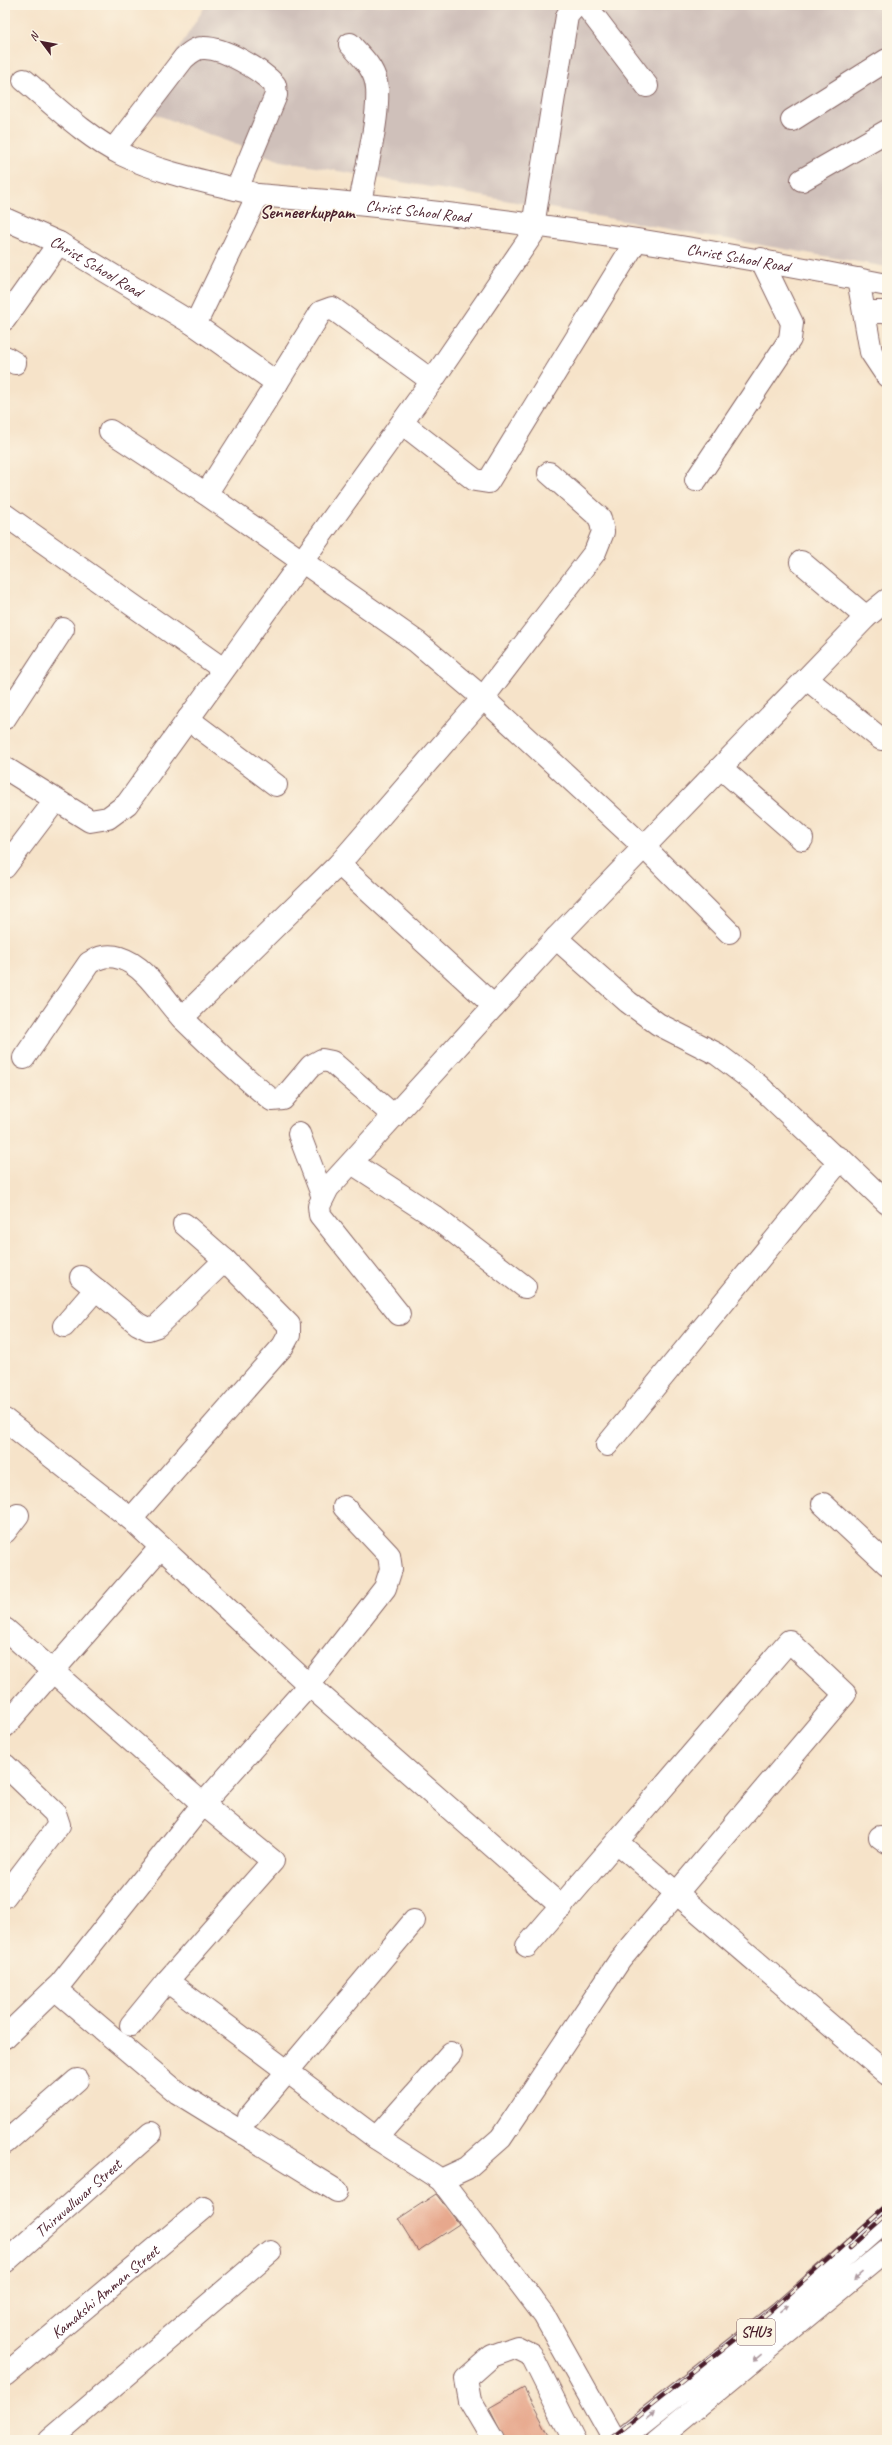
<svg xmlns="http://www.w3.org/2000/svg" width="892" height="2445" font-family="Caveat,sans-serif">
<rect width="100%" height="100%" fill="#fcf5e5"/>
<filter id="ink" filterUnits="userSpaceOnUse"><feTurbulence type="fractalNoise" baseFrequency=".025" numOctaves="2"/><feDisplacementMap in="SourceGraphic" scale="8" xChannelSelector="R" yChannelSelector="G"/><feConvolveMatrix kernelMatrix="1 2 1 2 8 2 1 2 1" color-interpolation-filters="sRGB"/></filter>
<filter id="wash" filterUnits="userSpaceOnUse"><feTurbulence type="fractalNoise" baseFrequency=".012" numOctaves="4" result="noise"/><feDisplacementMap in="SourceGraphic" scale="16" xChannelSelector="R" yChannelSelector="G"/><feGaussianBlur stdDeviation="0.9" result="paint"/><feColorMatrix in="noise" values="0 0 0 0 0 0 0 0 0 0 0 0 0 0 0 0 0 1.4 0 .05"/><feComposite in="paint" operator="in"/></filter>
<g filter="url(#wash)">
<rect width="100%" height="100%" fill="#f6e3c9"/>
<path fill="#cfc0ba" d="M206,5h681v262l-606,-106 -140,-52z"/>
<g id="blocks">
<path fill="#e7a88d" d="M436,2194l23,30 -41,27 -20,-32z
M524,2388l28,52h-47l-16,-32z"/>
</g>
</g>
<g filter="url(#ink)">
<use href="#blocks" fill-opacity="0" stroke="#866462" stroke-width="1"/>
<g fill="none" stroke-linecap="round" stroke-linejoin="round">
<defs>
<g id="minor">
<path d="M584,5l6,6 57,75"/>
<path d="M350,44c10,11 23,23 26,38 6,25 -11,92 -16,121"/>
<path d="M24,80c31,26 62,57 99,75 40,19 86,27 128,38"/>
<path d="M792,120l95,-60"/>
<path d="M114,149l70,-91c6,-5 11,-10 19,-10 21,-1 58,22 72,37l1,10 -39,94"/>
<path d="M802,180l85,-49"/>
<path id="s1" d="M5,219l54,24 136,82 63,-130c211,17 422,48 629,90"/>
<path d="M533,226l34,-210 9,-11"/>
<path d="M858,279l13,73 16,24"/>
<path d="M864,312h23"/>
<path d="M5,319l54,-76"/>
<path d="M195,325l82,58 -71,111"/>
<path d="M5,357l10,6"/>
<path d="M277,383l44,-71 11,-4 100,73"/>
<path d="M402,423l73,57 13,2 148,-241"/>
<path d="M110,431l96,63 211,148 66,56 161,149 85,85"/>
<path d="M696,480l94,-141 2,-16 -31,-64"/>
<path d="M5,515l218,154"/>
<path d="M801,562l65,55"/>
<path d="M807,679l74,60"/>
<path d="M5,718l58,-89"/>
<path d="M188,719l88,66"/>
<path d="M5,768l85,53 18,-3 19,-14 305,-423 106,-155"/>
<path d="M721,768l81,71"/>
<path d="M339,864l155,142"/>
<path d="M5,867l50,-66"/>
<path d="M556,938l72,64 30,22 59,30 41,31 73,69 10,5 46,44"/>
<path d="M182,1018l157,-154 144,-166 112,-146 8,-20 -3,-14 -51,-45"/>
<path d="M24,1058l65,-95c10,-6 19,-9 31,-5 27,8 44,42 63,61 29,28 57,56 89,81l11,-1 28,-33 11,-6 10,2 62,54"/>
<path d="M299,1134l24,63"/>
<path d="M352,1163l80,52 93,72"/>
<path d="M81,1277l57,47 10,5 9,-3 68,-66"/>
<path d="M399,1314l-79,-99 -1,-9 9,-18 228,-250 310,-321 21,-17"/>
<path d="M64,1326l32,-37"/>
<path d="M5,1420l126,99 178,166 253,222"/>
<path d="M607,1445l234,-286"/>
<path d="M823,1504l64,60"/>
<path d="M131,1519l152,-173 6,-11v-10l-64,-65 -41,-36"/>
<path d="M5,1532l13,-17"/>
<path d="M5,1629l198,175 70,57 -106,120 -36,44"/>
<path d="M5,1726l156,-179"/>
<path d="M5,1765l50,48 4,12 -54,71"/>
<path d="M880,1837l7,5"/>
<path d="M617,1842l270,232"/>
<path d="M167,1981l209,157"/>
<path d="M55,1989l123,104 159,98"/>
<path d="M5,2037l55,-53 143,-180 106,-119 76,-97 6,-19 -2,-14 -45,-48"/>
<path d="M451,2053l-75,85 65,42 26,-12 34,-30 119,-178 225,-266 -56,-53 -262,305"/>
<path d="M249,2117l165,-196"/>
<path d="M5,2143l72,-63"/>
<path d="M441,2180l103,135 70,125"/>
<path id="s2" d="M5,2262l146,-129"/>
<path id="s3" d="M5,2375l199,-167"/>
<path d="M50,2440l220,-188"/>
<path d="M493,2440l-23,-39 -4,-22 26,-23 25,-9 14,7 43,86"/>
</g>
<path id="major" d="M620,2440l159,-126 108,-95
M657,2440l230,-190"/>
</defs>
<use href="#minor" stroke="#866462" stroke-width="24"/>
<use href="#major" stroke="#866462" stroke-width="24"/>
<use href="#minor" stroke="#fff" stroke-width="22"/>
<use href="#major" stroke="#fff" stroke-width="22"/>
<defs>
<path id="rail" d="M850,2248l37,-33
M608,2440l161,-128 118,-106"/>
</defs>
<use href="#rail" stroke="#4a1f2b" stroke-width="4.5"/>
<use href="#rail" stroke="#fcf5e5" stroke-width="3" stroke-dasharray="9" stroke-linecap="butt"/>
</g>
<defs><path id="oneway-solid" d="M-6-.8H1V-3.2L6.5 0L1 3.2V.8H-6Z"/></defs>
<g fill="#ae9aa0">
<use href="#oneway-solid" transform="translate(858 2276) rotate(139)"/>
<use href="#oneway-solid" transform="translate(785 2308) rotate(-40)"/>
<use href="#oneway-solid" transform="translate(757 2358) rotate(141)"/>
<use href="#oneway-solid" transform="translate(650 2416) rotate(-39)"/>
</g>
</g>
<g text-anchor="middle" stroke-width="3" stroke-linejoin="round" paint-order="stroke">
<rect fill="#fcf5e5" stroke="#7f5f63" stroke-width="1" x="737" y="2319" width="38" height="26" rx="3"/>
<g font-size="15" font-weight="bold" fill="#4a1f2b">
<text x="756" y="2337">SHU3</text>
</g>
<g font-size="16" fill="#4a1f2b" stroke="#fcf5e5">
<text dy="6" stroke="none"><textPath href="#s1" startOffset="523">Christ School Road</textPath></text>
<text dy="6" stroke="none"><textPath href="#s1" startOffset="847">Christ School Road</textPath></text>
<text dy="6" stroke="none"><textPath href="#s1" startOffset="103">Christ School Road</textPath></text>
<text dy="6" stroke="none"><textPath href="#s2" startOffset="97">Thiruvalluvar Street</textPath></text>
<text dy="6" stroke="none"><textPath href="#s3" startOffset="130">Kamakshi Amman Street</textPath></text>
</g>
<g font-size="18" font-weight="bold" fill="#4a1f2b" stroke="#fcf5e5">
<text x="307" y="218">Senneerkuppam</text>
</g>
</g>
<rect width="892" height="2445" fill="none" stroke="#fcf5e5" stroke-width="20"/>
<g transform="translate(42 42) rotate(302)" stroke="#fcf5e5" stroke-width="3" paint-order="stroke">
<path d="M0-3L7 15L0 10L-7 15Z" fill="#4a1f2b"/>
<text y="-6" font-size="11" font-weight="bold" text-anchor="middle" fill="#4a1f2b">N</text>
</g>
</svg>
